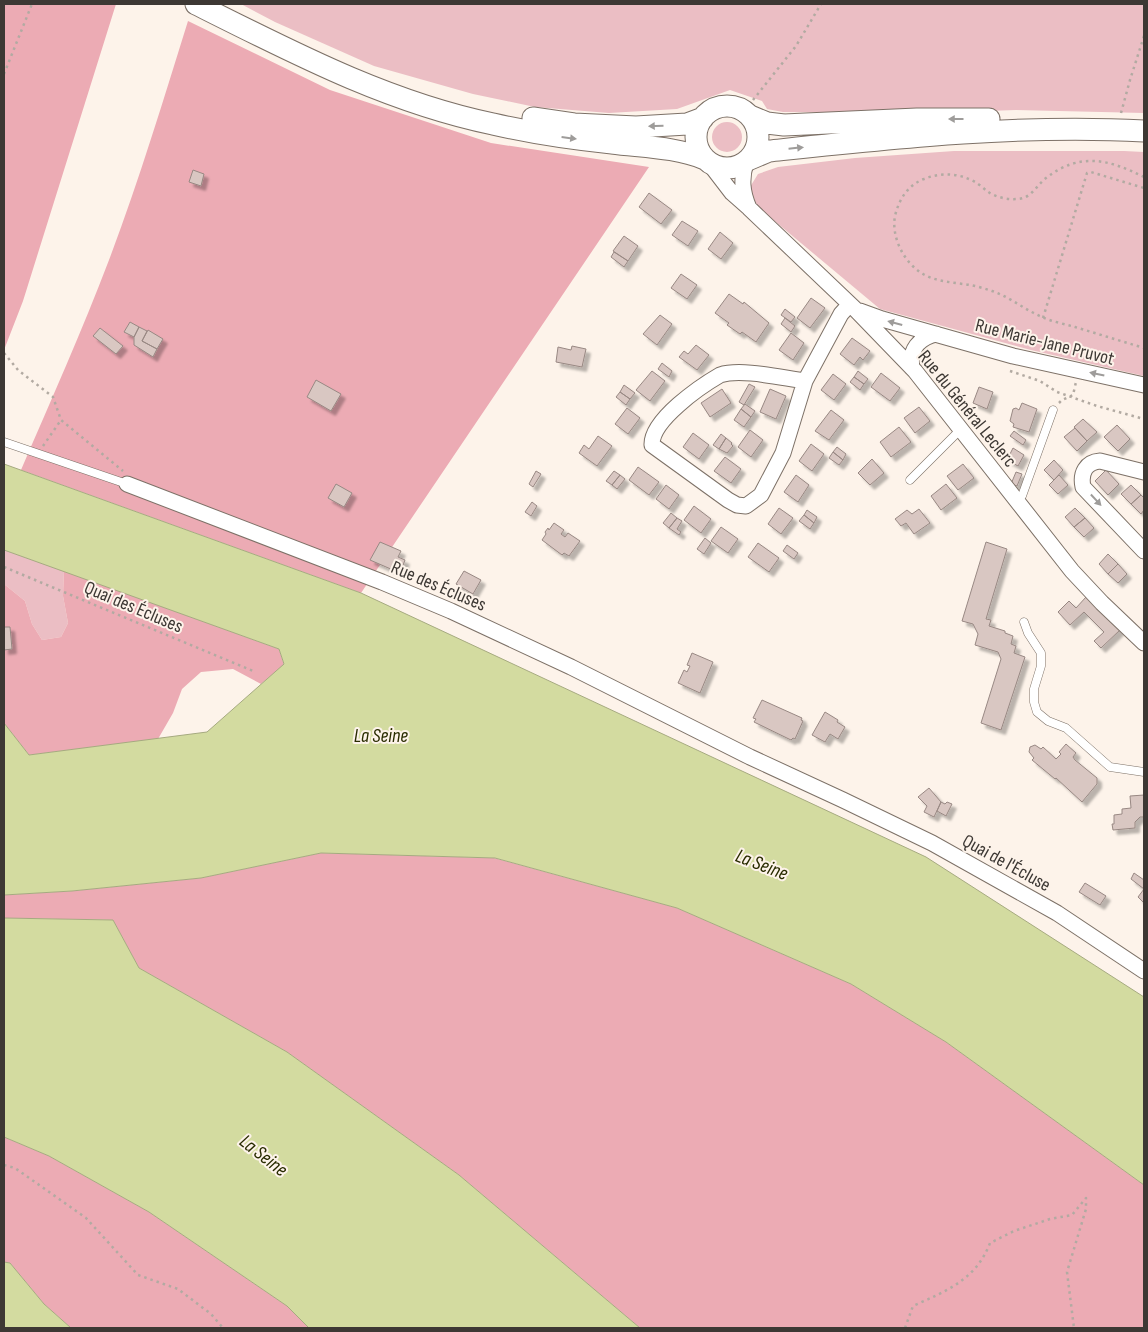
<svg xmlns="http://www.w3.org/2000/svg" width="1148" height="1332" font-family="'Sofia Sans Condensed',sans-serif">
<defs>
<filter id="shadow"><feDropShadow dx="4.5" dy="4.5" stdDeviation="1" flood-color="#0004"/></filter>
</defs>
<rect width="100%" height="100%" fill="#fdf3ea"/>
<path fill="#ebbec4" d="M241,4h903v109l-128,-3 -88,3 -145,-1 -16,-3 -5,-8 -32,-11 -53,19 -68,4 -74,-6 -62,-13 -99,-28 -99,-44z
M712 137a15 15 0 1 1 30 0a15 15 0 1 1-30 0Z
M954,151h170l20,1v224l-113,-26 -151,-41 -121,-101 -7,-10 -2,-11 8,-13 20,-7 77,-9z
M4,550l60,21 -1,25 5,27 -7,14 -19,3 -10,-16 -7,-23 -21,-17z"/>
<path fill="#ecabb4" d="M4,4h112l-93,297 -19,49z
M188,21l142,69 161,53 158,24 -288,426 -340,-123c30,-70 61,-139 88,-210 30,-79 54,-159 79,-239z
M64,571l215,78 5,16 -23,19 -28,-15 -32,3 -19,17 -9,24 -15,26 -129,16 -25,-32v-139l21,17 7,23 10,16 19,-3 7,-14 -5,-27z
M321,853l173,5 183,50 174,76 95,58 198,143v143h-504l-181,-153 -172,-123 -148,-84 -26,-48 -109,-2v-23l68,-4 129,-13z
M4,1137l45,19 100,56 138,94 22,22h-238l-27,-24 -34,-41 -6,-1z"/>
<path fill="#d3dba0" stroke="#a6aa80" d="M4,464l357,129 565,264 218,140v188l-198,-143 -95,-58 -174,-76 -182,-50 -174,-5 -120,25 -129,13 -68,4v-172l25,32 178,-23 77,-68 -5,-15 -275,-99z
M4,918l109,2 26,48 148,84 172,123 181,153h-331l-22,-22 -138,-94 -100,-56 -45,-19z
M4,1262l6,1 34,41 27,24h-67z"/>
<path fill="#d9c7c2" stroke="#988883" filter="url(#shadow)" d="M193,170l11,4 -3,12 -12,-4z
M649,193l23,17 -11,14 -22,-17z
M682,221l16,10 -10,15 -16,-11z
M720,232l13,11 -12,16 -13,-10z
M624,236l14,10 -10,15 -15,-10z
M614,252l14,9 -4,6 -13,-10z
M681,274l16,11 -10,14 -16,-11z
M729,294l14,10 1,-2 25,21 -13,19 -14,-10 -2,2 -13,-9 2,-2 -14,-10z
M811,298l14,10 -15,20 -13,-10z
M785,309l10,8 -4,5 -10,-7z
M660,315l12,9 -15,21 -14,-11z
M785,318l10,8 -4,6 -10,-8z
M130,322l9,5 -5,10 -10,-5z
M139,327l8,4 -5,10 15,8 -4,8 -19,-12v-8z
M100,328l23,18 -7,8 -23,-18z
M148,330l15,9 -6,10 -15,-8z
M791,333l13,10 -11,17 -14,-10z
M852,338l18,13 -7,9 -3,-3 -6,8 -14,-11z
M696,345l13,10 -12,15 -18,-13 5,-6 4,3z
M572,346l14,3 -4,18 -26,-5 2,-15 13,3z
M662,363l10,8 -3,6 -11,-8z
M652,371l13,10 -15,20 -14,-11z
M858,371l10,8 -4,5 -10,-7z
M881,373l19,15 -10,13 -19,-14z
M833,374l13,10 -12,16 -13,-10z
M854,377l10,7 -4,6 -10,-8z
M316,380l25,14 -10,17 -24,-14z
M749,384l6,3 -11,18 -5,-3z
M624,385l11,8 -5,6 -10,-7z
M979,387l14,5 -6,17 -14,-6z
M722,389l9,14 -21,14 -9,-14z
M770,389l16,7 -10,23 -16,-7z
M620,392l10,7 -4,6 -10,-8z
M1022,403l15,6 -8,23 -16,-5 1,-3 -4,-3 3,-12 3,-1 3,2z
M745,404l10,7 -4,6 -10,-8z
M919,407l11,14 -15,12 -11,-15z
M627,408l13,10 -12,16 -13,-10z
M741,409l10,8 -7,10 -10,-7z
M831,410l13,10 -15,20 -14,-9z
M1083,419l14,13 -10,9 -13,-14z
M1117,425l13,14 -12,12 -14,-14z
M899,427l12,15 -20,15 -11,-15z
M1075,428l12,13 -10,10 -13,-14z
M750,430l13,10 -12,17 -13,-10z
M1014,431l12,9 -3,5 -13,-9z
M693,433l16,12 -10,14 -16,-12z
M721,434l5,4 -7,11 -6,-4z
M598,436l14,10 -15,20 -18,-13 5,-8 5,4z
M726,438l6,5 -1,1 2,2 -6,7 -8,-4z
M811,444l13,10 -12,17 -13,-10z
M837,447l9,7 -3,6 -10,-8z
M1013,448l11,7 -6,11 -11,-6z
M833,452l10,8 -4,5 -10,-7z
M725,457l16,12 -10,14 -17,-12z
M872,459l12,14 -14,12 -12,-12z
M1054,460l9,10 -9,10 -10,-10z
M963,464l11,14 -16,12 -11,-14z
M638,467l21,15 -10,13 -20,-15z
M1106,470l13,14 -11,11 -13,-14z
M536,471l5,3 -8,13 -4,-3z
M614,471l6,4 -8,10 -6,-4z
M1016,472l6,2 -5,12 -6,-2z
M620,475l5,4 -8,10 -5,-4z
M796,475l13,10 -11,17 -14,-10z
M1059,475l9,10 -10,9 -9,-9z
M336,484l16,9 -8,14 -16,-9z
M946,484l11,14 -16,12 -10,-14z
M666,485l13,10 -10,14 -13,-10z
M1131,485l10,10 -10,9 -10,-10z
M1141,495l3,3v12l-3,4 -10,-10z
M532,502l5,4 -6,10 -6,-4z
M694,506l17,13 -10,14 -17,-13z
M779,508l14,10 -12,16 -13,-10z
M1075,508l10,10 -11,9 -9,-10z
M919,509l11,14 -16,11 -8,-11 -5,3 -6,-7 12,-9 5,4z
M807,510l10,7 -3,6 -10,-8z
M671,513l6,5 -8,10 -6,-5z
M804,515l10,8 -4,6 -11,-8z
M677,518l5,3 -5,8 4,3 -2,3 -10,-7z
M1085,518l9,10 -10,9 -10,-10z
M554,523l10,7 -3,4 4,3 3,-4 12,8 -11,15 -5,-3 -2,2 -20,-15 4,-6 -1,-2 3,-4 1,2z
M721,527l17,12 -10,14 -17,-12z
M705,538l6,5 -7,11 -7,-5z
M380,542l21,9 -3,6 7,3 -5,13 -30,-13z
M986,542l21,7 -21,70 5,1 -2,6 16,5v2l8,3 -2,8 5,2 -2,7 11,4 -24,73 -20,-7 20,-64 -3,-7 -23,-7 3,-11 -5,-10 -11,-3z
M758,543l21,15 -10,14 -21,-15z
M787,545l11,8 -4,6 -11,-8z
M1108,554l10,10 -10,10 -9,-10z
M1118,564l9,10 -9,9 -10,-9z
M464,571l17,9 -8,14 -17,-10z
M1086,597l34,33 -19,18 -7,-7 10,-9 -20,-20 -14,13 -12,-13 11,-11 7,7z
M4,627h6l2,22 -8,1z
M692,653l21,9 -13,31 -22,-10 6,-13 3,2 3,-6 -3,-1z
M762,700l40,18 -1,2 2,1 -8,18 -2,-1 -2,2 -37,-18 2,-3 -3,-1z
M825,712l13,8 -1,2 8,5 -7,12 -8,-5 -5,8 -13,-7z
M1066,744l10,9 -3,4 2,3 22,18v6l-15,18 -26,-24 -1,1 -23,-19 2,-2 -5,-6 1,-5 5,-2 6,4 2,-2 13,12 5,-5 -2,-2z
M929,788l12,14 -7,15 -10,-5 3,-6 -9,-9z
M1144,795v22h-4l-5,5v6l-22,2 -1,-6h2v-9l8,-1v-5l9,-1 -1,-12z
M941,802l4,2 2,-2 5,2 -6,12 -9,-5z
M1134,873l10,7v23l-6,-6 6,-8 -13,-10z
M1085,883l21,13 -6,9 -21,-13z"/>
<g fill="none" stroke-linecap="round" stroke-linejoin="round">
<defs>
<path id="lane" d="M4,442l123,42
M910,480l50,-50
M1016,500l6,-4 31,-86
M1024,622l4,11 13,20v13l-7,23v13l3,10 11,9 18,7 44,39 34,5"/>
<path id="street" d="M746,162c-5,17 -4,30 3,46
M709,163l23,30 17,15 106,101 60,62 157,200 30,32 42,40
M860,311l22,8 131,37 131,29
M912,368c-3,-18 7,-30 24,-34
M805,381c-23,-3 -64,-13 -85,-6 -19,11 -69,45 -68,70l76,55 9,5 9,1 15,-11 22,-42 22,-72 36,-67 9,-10
M1144,472l-44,-11c-14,1 -20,12 -17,26l61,64
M127,484l255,98 69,29 120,56 179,90 93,43 89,43 125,70 87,58"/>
<path id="secondary" d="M196,4c96,48 191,98 297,120 39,9 79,15 119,19 31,4 64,4 93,16
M696 137a31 31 0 1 1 62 0a31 31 0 1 1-62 0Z
M750,116l17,7 17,2 133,-6h72
M533,118l41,6 62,3 51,-3 16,-6
M750,159l19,-8c124,-13 250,-27 375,-20"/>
</defs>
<use href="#lane" stroke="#7d7167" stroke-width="9"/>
<use href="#street" stroke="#7d7167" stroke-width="17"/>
<use href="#secondary" stroke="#7d7167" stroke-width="23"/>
<path stroke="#b2aaa2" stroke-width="2.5" stroke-dasharray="2.5 4" stroke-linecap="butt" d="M4,74l28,-70
M753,100l43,-54 25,-42
M1121,113l9,-33 14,-44
M1144,177c-36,-18 -64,-25 -98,1 -8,6 -13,17 -23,20 -11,3 -27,0 -36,-7 -4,-3 -8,-7 -12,-9 -16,-9 -34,-10 -51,-3 -16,6 -25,20 -29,37 -4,21 9,47 28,58 12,7 26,8 40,10 10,1 20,4 29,7 18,6 33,19 50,26 11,5 23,7 33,10 23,7 46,14 69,21
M1043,318l44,-145 4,-1 53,16
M4,353l14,17 35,27 8,23 62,51
M1010,371l30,10 17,11 40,14 47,13
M1059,403l3,-3 11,-5 3,-13
M43,446l18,-26
M4,567l249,104
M4,1165l11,3 71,50 52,57 40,14 33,25 12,14
M905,1328l8,-22c33,-15 63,-26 77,-63l24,-12 36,-12 22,-4 14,-17v11l-19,63 7,56"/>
<use href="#lane" stroke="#fff" stroke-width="8"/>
<use href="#street" stroke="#fff" stroke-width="15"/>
<use href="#secondary" stroke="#fff" stroke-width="21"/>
</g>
<defs><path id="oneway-solid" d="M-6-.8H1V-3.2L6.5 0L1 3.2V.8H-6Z" transform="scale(1.25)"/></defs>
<g fill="#9e9c9a">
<use href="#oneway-solid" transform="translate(956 119) rotate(180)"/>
<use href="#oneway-solid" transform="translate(656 126) rotate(178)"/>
<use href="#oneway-solid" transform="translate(569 138) rotate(7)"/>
<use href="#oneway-solid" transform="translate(796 148) rotate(-6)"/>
<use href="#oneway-solid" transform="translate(895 323) rotate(-165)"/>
<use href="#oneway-solid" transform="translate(1097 374) rotate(-168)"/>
<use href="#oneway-solid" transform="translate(1096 500) rotate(47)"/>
</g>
<g text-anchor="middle" stroke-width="4" stroke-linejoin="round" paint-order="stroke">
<g font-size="19" fill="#3d3834" stroke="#fdf3ea">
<text transform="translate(1045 341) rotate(14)" y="7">Rue Marie-Jane Pruvot</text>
<text transform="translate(968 408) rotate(51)" y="7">Rue du Général Leclerc</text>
<text transform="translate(439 585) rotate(23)" y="7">Rue des Écluses</text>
<text transform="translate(134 606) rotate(23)" y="7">Quai des Écluses</text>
<text transform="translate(1007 862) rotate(29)" y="7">Quai de l'Écluse</text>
</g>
<g font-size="20" font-style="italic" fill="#292c00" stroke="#fdf3ea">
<text x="381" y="742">La Seine</text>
<text transform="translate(762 864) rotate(21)" y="7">La Seine</text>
<text transform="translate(264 1155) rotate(38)" y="7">La Seine</text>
</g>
</g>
<rect width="1148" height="1332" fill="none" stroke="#3d3834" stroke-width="10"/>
</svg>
